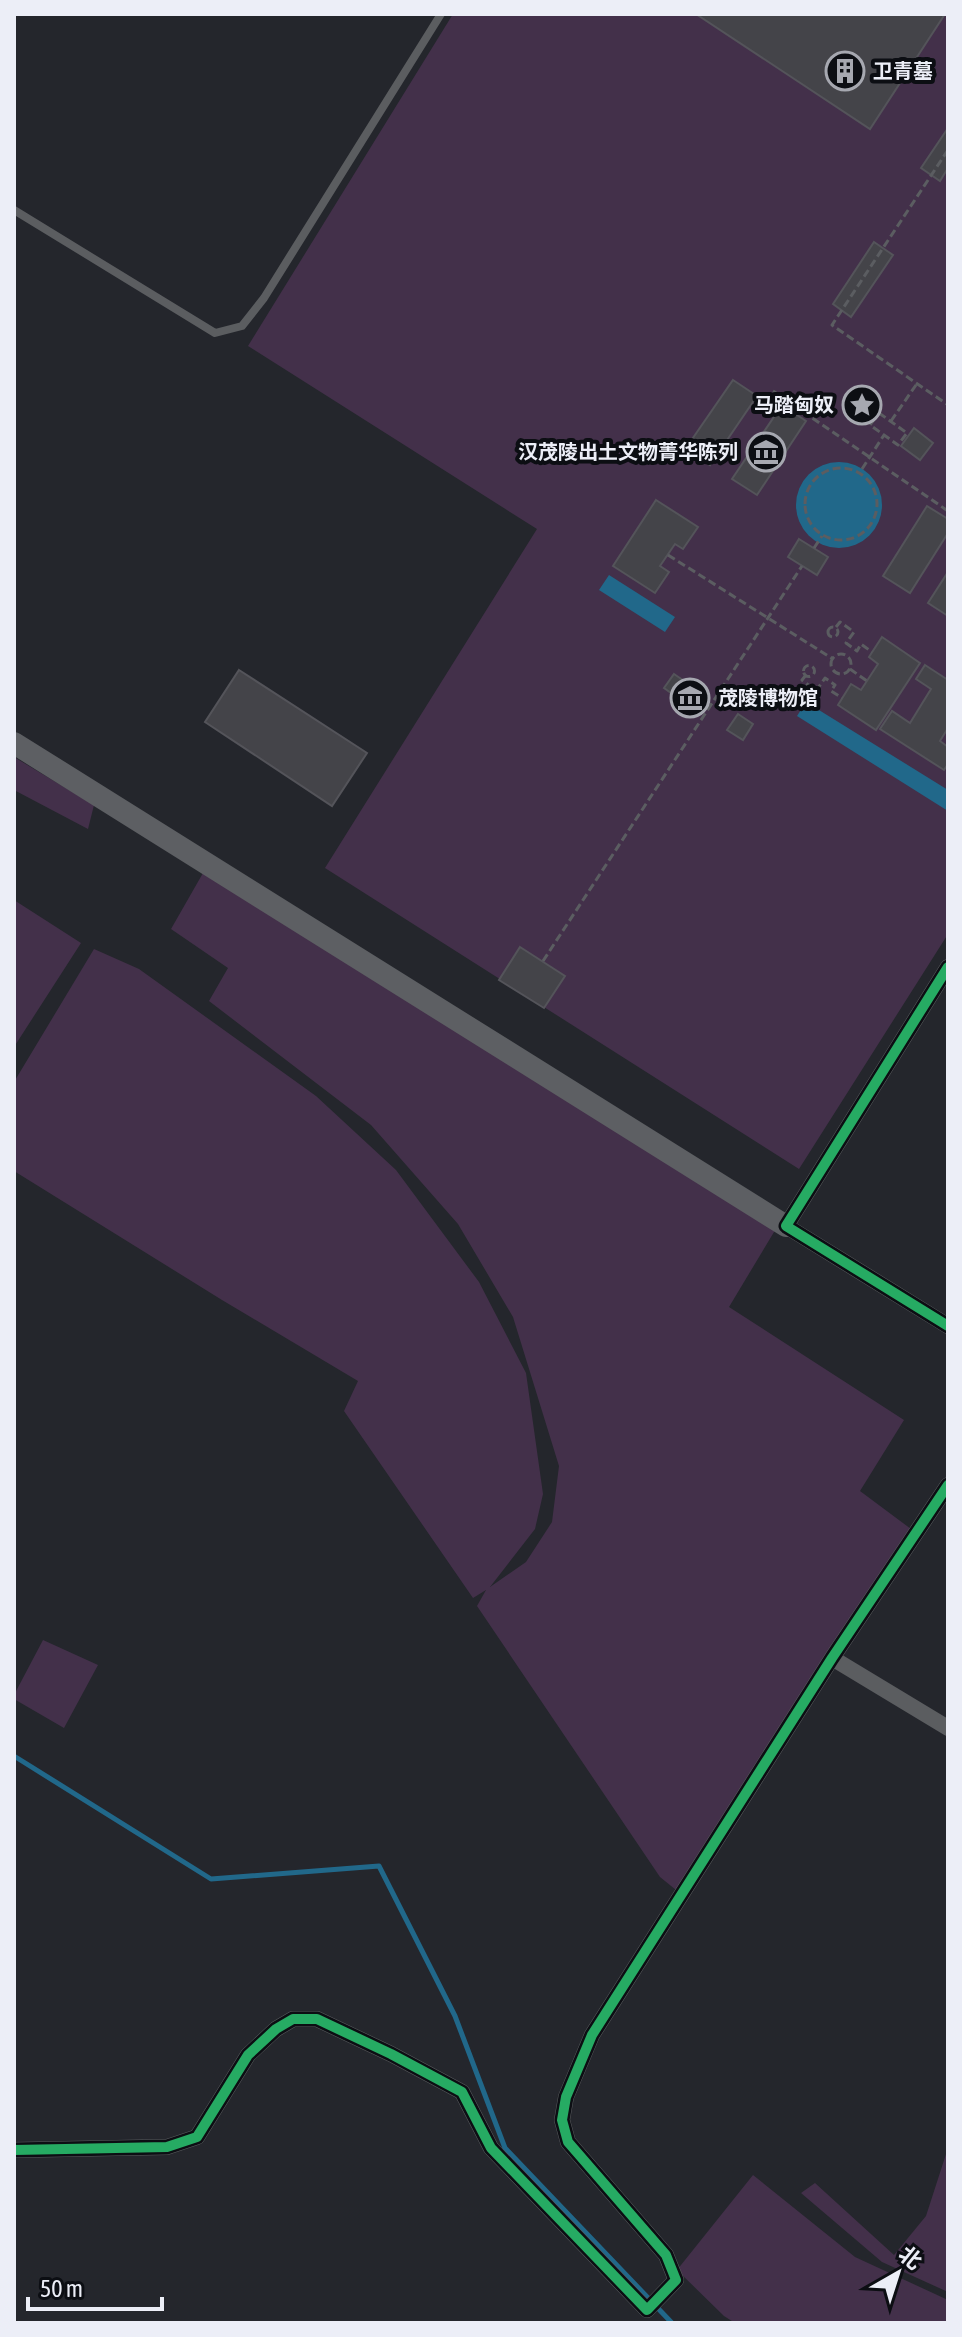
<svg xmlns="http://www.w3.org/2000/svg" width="962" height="2337" font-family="'Asap Condensed','Noto Sans SC',sans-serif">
<rect width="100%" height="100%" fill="#24262c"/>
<path fill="#43304a" d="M453,14h495v920l-149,235 -474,-301 212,-339 -289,-183z
M14,757l80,48 -6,24 -74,-39z
M203,873l574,354 -48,80 175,113 -44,71 51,38 -230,365 -21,-17 -183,-271 9,-16 -13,8 -129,-187 14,-30 -136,-81 -208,-129v-89l80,-133 45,20 177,127 80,74 83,112 47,91 17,121 -8,35 -45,58 36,-25 26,-40 7,-56 -46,-149 -55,-93 -87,-99 -162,-124 19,-33 -57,-39z
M14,900l67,43 -67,104z
M43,1640l55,25 -34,63 -50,-29v-4z
M947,2151l1,141 -66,-30 -81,-69 14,-10 79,72 32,-39z
M753,2175l102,82 93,43v23h-213l-11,-7 -47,-46z"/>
<path fill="#21688a" d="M796 505a43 43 0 1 1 86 0a43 43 0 1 1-86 0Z
M609,575l66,42 -10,15 -66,-42z
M806,702l142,88v21l-151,-95z"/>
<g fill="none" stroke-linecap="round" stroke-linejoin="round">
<path stroke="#21688a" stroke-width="5" d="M14,1756l197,123 168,-13 76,150 50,132 167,175"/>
</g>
<path fill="#444449" stroke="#54545a" stroke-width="2" d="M696,14h249l-75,115z
M948,128v40l-8,13 -19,-13z
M874,242l19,13 -42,62 -18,-13z
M733,380l24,16 -47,69 -24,-17z
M859,390l19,14 -14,18 -18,-15z
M782,405l24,16 -49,74 -25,-16z
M914,428l19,15 -13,17 -19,-14z
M656,500l42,27 -15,22 -8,-5 -15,22 9,6 -14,21 -42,-27z
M927,506l21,13v14l-38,60 -27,-17z
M799,539l29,18 -11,18 -29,-18z
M948,572v44l-20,-13z
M882,637l38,26 -44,67 -38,-25 13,-21 10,6 17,-26 -9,-7z
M925,665l23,15v48l-8,13 8,6v17l-4,6 -64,-41 12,-18 18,12 21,-34 -15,-10z
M239,670l128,83 -35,53 -127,-84z
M674,674l16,11 -9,15 -17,-12z
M738,714l15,10 -10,16 -16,-10z
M520,947l45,29 -21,32 -45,-28z"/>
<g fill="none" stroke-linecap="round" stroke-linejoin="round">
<path stroke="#5b5d61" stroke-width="3" stroke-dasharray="8 4" stroke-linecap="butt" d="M948,150l-116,175 116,80
M773,391l175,120
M879,413l28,20 -9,12 -28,-20z
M891,421l25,-36
M805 504a36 36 0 1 1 72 0a36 36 0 1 1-72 0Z
M862,469l22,-34
M814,548l8,-12
M668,555l165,104
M828 632a5 5 0 1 1 10 0a5 5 0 1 1-10 0Z
M836,627l4,-5 14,10 -8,11 11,8 4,-7 11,8
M831 664a10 10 0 1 1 20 0a10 10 0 1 1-20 0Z
M803.5 671a5.5 5.5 0 1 1 11 0a5.5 5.5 0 1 1-11 0Z
M850,669l17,12
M806,675l-4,5 14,11 9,-13 10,7 -4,6 11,7
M543,961l259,-395"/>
<path stroke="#5b5d60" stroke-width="8" d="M14,210l201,123 27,-7 22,-28 177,-284"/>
<path stroke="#5b5d60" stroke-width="16" d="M948,967l-162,259 162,100
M832,1658l116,70
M14,2150l153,-3 30,-10 51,-82 28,-26 17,-10h24l74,35 71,38 29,56 156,162 29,-30 -10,-25 -98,-113 -6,-22 4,-23 26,-62 240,-377 116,-173"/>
<path stroke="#5d5f63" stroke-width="22" d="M14,743l772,483"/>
<defs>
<path id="cycleway" d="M948,967l-162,259 162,100
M14,2150l153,-3 30,-10 51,-82 28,-26 17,-10h24l74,35 71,38 29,56 156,162 29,-30 -10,-25 -98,-113 -6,-22 4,-23 26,-62 240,-377 116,-173"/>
</defs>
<use href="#cycleway" stroke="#0c0e13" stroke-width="15"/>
<use href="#cycleway" stroke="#26ab63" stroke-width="10"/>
</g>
<defs>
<symbol id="building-ring" viewBox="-11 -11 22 22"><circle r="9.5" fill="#0c0e13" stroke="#a6a8b0" stroke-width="1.5"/><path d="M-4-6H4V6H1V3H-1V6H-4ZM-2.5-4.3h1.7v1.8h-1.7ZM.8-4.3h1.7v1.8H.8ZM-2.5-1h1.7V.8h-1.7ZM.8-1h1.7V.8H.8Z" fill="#a6a8b0"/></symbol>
<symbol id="sight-ring" viewBox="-11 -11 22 22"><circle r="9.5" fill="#0c0e13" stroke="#a6a8b0" stroke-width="1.5"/><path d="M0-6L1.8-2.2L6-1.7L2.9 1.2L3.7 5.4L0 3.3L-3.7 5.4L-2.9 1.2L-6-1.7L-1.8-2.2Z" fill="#a6a8b0"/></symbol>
<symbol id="museum-ring" viewBox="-11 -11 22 22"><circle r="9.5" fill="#0c0e13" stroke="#a6a8b0" stroke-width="1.5"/><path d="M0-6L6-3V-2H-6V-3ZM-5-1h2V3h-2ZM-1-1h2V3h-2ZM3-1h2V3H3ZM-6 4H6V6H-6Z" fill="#a6a8b0"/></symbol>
</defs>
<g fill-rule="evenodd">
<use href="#building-ring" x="823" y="49" width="44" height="44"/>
<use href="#sight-ring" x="840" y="383" width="44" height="44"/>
<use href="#museum-ring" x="744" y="430" width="44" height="44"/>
<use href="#museum-ring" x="668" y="676" width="44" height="44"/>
</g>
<g text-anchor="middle" stroke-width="8" stroke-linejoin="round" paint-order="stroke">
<g font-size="20" font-weight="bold" fill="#eceef7" stroke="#0c0e13" text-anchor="start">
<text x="873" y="78">卫青墓</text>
<text x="834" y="412" text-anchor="end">马踏匈奴</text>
<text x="738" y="459" text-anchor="end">汉茂陵出土文物菁华陈列</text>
<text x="718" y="705">茂陵博物馆</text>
</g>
</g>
<rect width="962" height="2337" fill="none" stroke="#eceef7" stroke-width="32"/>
<g transform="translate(898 2273) rotate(39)" stroke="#0c0e13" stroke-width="6" paint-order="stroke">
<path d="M0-6L14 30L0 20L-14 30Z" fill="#eceef7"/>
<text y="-12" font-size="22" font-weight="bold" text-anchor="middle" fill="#eceef7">北</text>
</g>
<path d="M28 2297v12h134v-12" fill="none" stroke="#eceef7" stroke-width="4"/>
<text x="40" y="2297" font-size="24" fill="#eceef7" stroke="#0c0e13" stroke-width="6" paint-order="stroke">50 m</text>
</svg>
